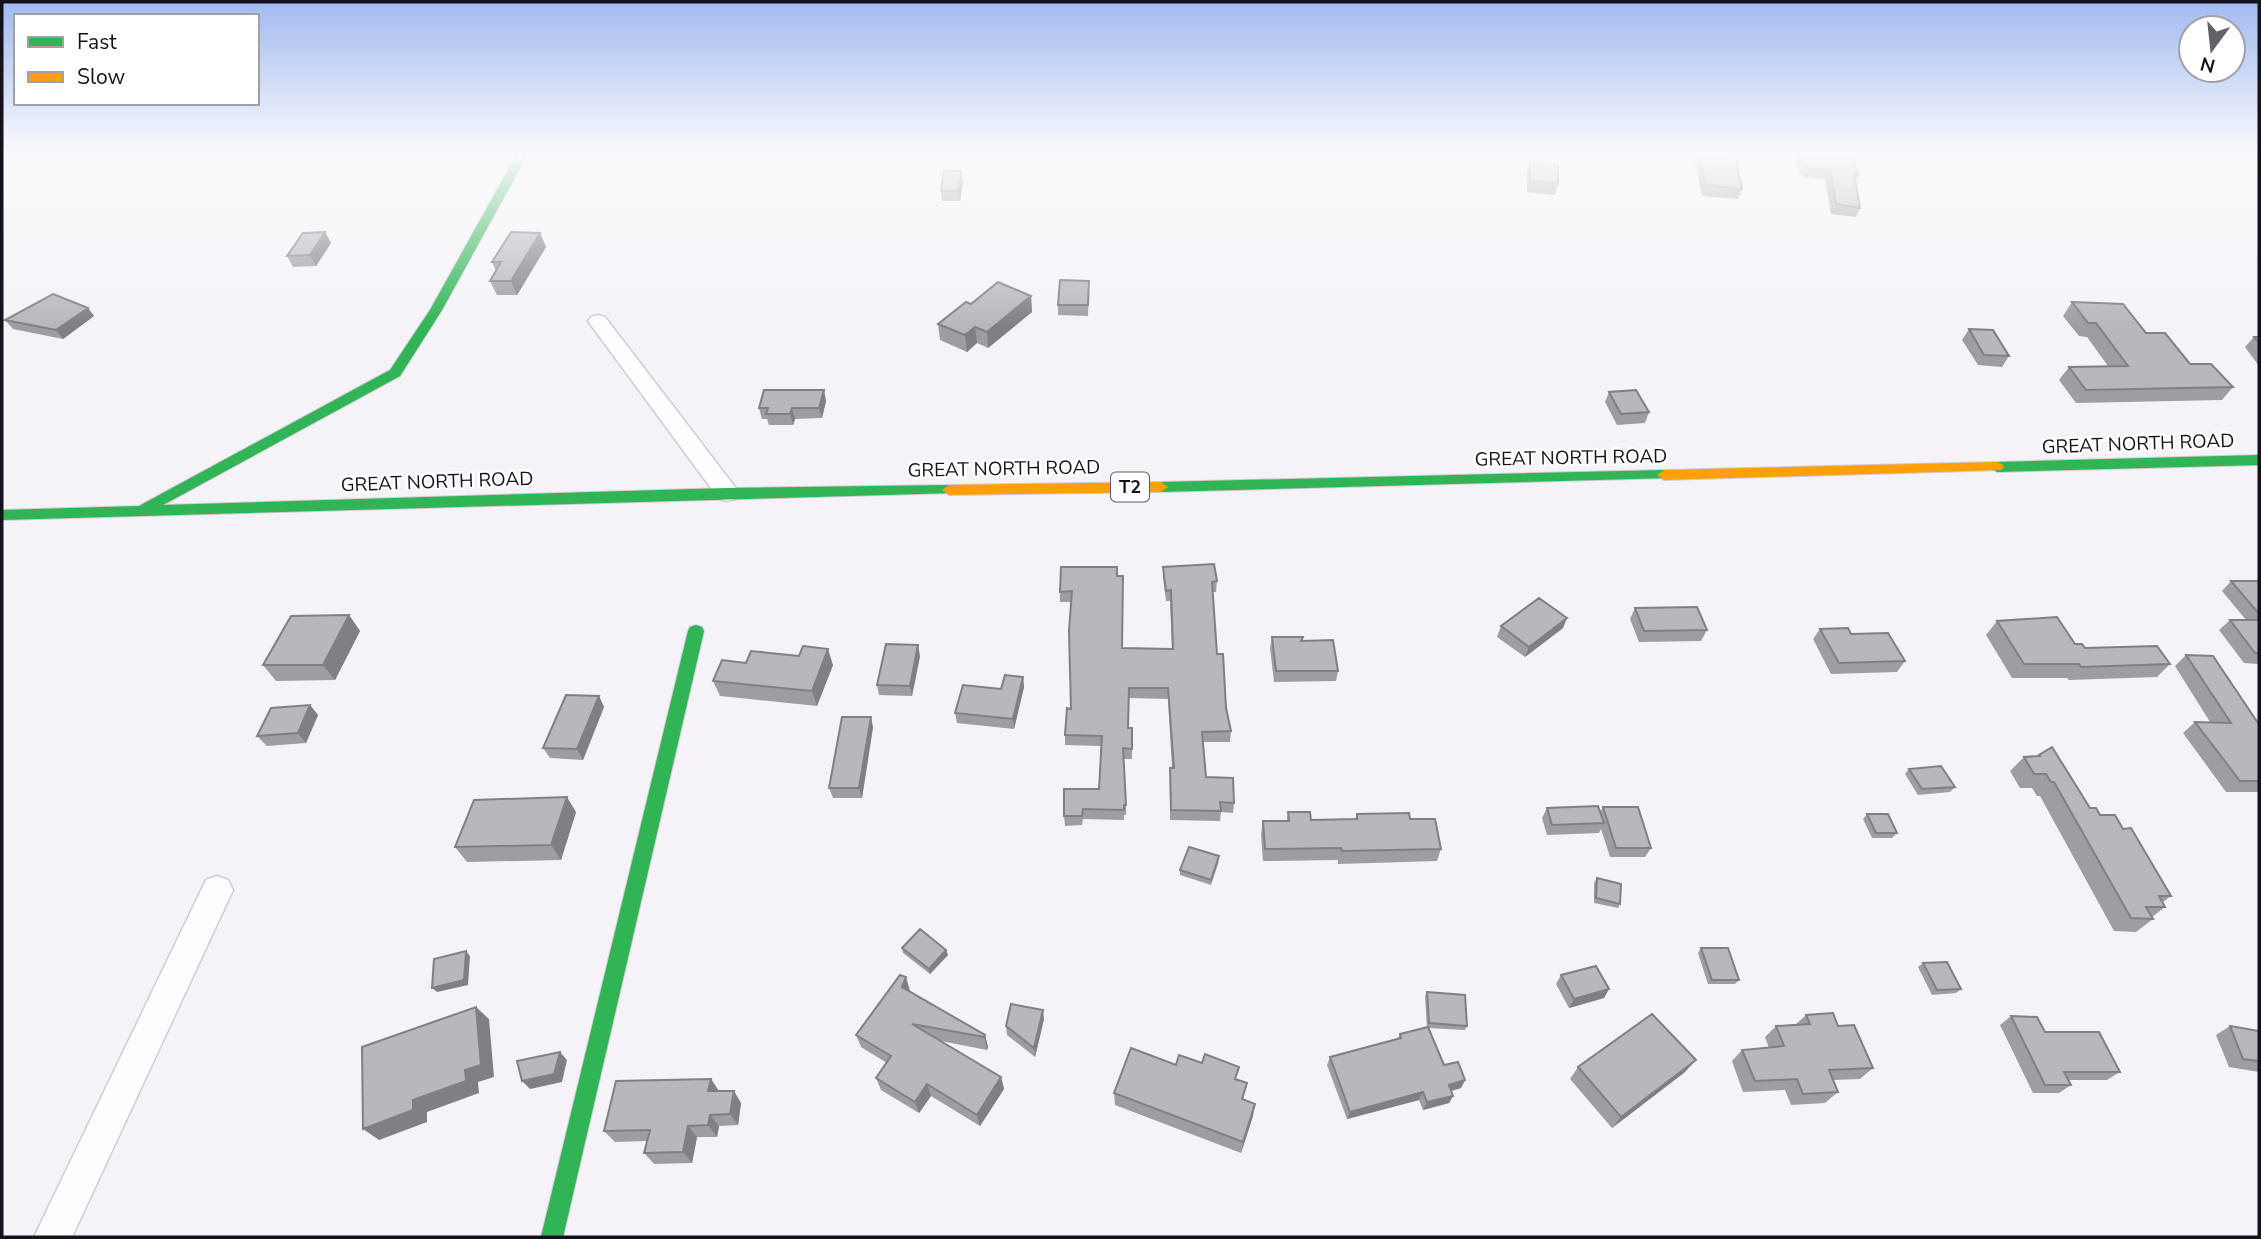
<svg xmlns="http://www.w3.org/2000/svg" width="2261" height="1239" font-family="'Nunito Sans',sans-serif">
<rect width="100%" height="100%" fill="#f5f3f8"/>
<g fill="none" stroke-linecap="round" stroke-linejoin="round">
<defs>
<path id="street" d="M2,152h187l-9,5 -178,5z
M598,315l7,2 130,170 4,6 -4,6 -8,2 -8,-2 -131,-178 3,-4z
M217,876l11,4 5,10 -161,347h-38l172,-357z"/>
<path id="fast" d="M518,152h11l-87,158 -42,66 -237,129 564,-17 222,-3 5,2 2,3 -2,3 -952,27v-10l137,-4 251,-136 40,-60z
M2259,455v10l-262,7 -7,-5 7,-5z
M1664,470l5,2 2,3 -2,3 -508,14 -7,-5 7,-5z
M696,625l6,2 2,4 -141,606h-22l147,-606 2,-4z"/>
<path id="slow" d="M1997,462l5,2 2,3 -2,3 -338,10 -7,-5 7,-5z
M1161,482l7,5 -7,5 -212,3 -7,-5 7,-5z"/>
</defs>
<use href="#street" stroke="#cfcdd4" stroke-width="3"/>
<use href="#fast" stroke="#cfcdd4" stroke-width="2"/>
<use href="#slow" stroke="#cfcdd4" stroke-width="2"/>
<use href="#street" fill="#fefdfe" fill-rule="evenodd"/>
<use href="#fast" fill="#30b455" fill-rule="evenodd"/>
<use href="#slow" fill="#ff9f0a" fill-rule="evenodd"/>
</g>
<path fill="#9f9da3" d="M1796,152h3l60,22 -4,8 5,26 -4,9 -25,-3 -6,-35 -23,-2 -8,-19z
M1699,154l43,35 -4,10 -36,-3 -7,-32z
M1530,161l28,23 -3,11 -28,-3v-21z
M963,181l-3,20h-18l-1,-10z
M325,232l6,11 -15,23 -23,1 -6,-11z
M540,233l6,14 -29,48h-20l-7,-14 6,-10 -4,-9z
M1089,281l-1,35 -30,-1v-10z
M1031,296l1,16 -44,36 -11,-5 -10,9 -27,-12 -2,-16 33,-20z
M2072,302l74,31 44,31 43,23 -11,13 -146,3 -17,-23 10,-13 39,-1 -21,-29 -8,-1 -16,-20z
M88,308l6,8 -31,23 -50,-10 -8,-9z
M1969,329l40,27 -7,11 -24,-2 -16,-25z
M2254,337h5v29l-14,-19z
M1609,392l40,20 -4,11 -28,2 -12,-23z
M826,401l-4,17 -27,1 -2,6h-24l-2,-6h-5l-3,-11z
M1163,567l54,14 -1,11h-3l4,62 14,77 -1,11h-27l3,35 28,26 -1,10 -12,-1 -1,9 -50,-1v-52h2l-4,-69 -39,-1 -1,30h4v31h-9l3,46v10h-2v5l-41,-1 -1,6 -17,1 -1,-10 35,-27 2,-43 -36,-1v-10l6,-26v-107h-11v-10l57,-16 5,72 50,1 -2,-48h-4l-3,-24z
M2259,578v86l-15,-1 -25,-33 11,-10h16l-24,-29 9,-10h25z
M1635,608l72,22 -6,11 -62,1 -9,-23z
M349,615l11,16 -25,49 -59,1 -13,-16z
M1997,621l88,27 85,16 -13,13 -88,3 -2,-2h-55l-26,-43z
M1501,626l62,2 -38,29 -28,-20z
M1820,629l31,5 54,27 -8,11 -66,2 -18,-35z
M1272,637l30,4 36,30 -2,10 -62,1 -4,-34z
M2186,655l72,68h1v69h-33l-43,-59 12,-11h15l-35,-56z
M799,656l34,9 -16,41 -97,-10 -7,-15 33,-18z
M920,656l-8,40 -33,-1 -2,-10z
M1023,677l1,10 -10,42 -57,-6 -2,-10z
M599,696l5,11 -21,53 -33,-2 -7,-10z
M310,705l8,10 -12,28 -39,3 -10,-10z
M873,727l-11,71h-29l-4,-10z
M2039,755l51,53 33,21 48,67 -9,7 3,4 -13,10 1,2 -17,13 -22,-1 -74,-135h-3l-5,-8h-12l-10,-17 14,-14 13,-1z
M1909,769l46,18 -5,5 -32,3 -13,-21z
M1603,807l48,41 -6,9h-35l-9,-28 -2,4 -52,2 -5,-17 5,-10 53,4z
M576,812l-15,48 -94,2 -12,-15z
M1288,812l23,8 44,-1 2,-5 53,5 31,30 -4,12 -99,3v-4l-75,1 -2,-27 2,-13h24z
M1867,814l30,19 -5,5h-20l-9,-19z
M1219,861l-8,24 -31,-10v-5z
M1597,878l23,26 -2,4 -24,-5v-20z
M902,948l44,2 2,5 -18,19 -27,-21z
M1701,948l38,32 -4,4h-27l-10,-31z
M1923,963l38,26 -5,4 -24,2 -14,-28z
M1561,975l48,14 -5,9 -35,10 -13,-24z
M910,991l75,44 3,12 -1,3 -46,-9 60,36 3,12 -24,37 -49,-30 -12,17 -38,-23 -5,-12 11,-15 -26,-16 -5,-12z
M1427,992l40,34 -2,4 -37,-2 16,37 21,15 -4,8 -10,3 2,5 -4,7 -26,7 -4,-10 -72,19 -20,-54 3,-8 68,-18 2,-5 27,-6 -2,-32z
M1806,1015l32,11 35,42 -13,11 -27,1 5,12 -13,11 -34,2 -6,-15 -42,2 -11,-31 10,-11 27,-2 -4,-11 11,-11 19,-1z
M2011,1016l34,16 75,40 -13,8h-38l2,5 -12,8h-26l-33,-68z
M1044,1019l-9,38 -28,-22 -1,-9z
M2230,1026l29,5v41l-30,-5 -13,-32z
M1578,1067l107,5 -73,56 -42,-49z
M1237,1079l10,4 -4,17 10,16 -12,37 -126,-48 -1,-12z
M719,1091l22,12 -3,22 -19,1 -2,11h-20l-5,26 -38,1 -10,-11 3,-12 -32,1 -11,-11z"/>
<path fill="#827f84" d="M961,171l2,10 -3,20 -1,-10z
M325,232l6,11 -15,23 -6,-11z
M540,233l6,14 -29,48 -6,-14z
M1031,296l1,16 -44,36 -1,-16z
M88,308l6,8 -31,23 -7,-9z
M975,327l2,16 -10,9 -2,-17z
M824,390l2,11 -4,17 -3,-10z
M792,408l3,11 -2,6 -3,-11z
M349,615l11,16 -25,49 -12,-15z
M1567,618l-4,10 -38,29 4,-10z
M918,645l2,11 -8,40 -2,-10z
M828,649l5,16 -16,41 -5,-15z
M1023,677l1,10 -10,42 -1,-10z
M599,696l5,11 -21,53 -6,-11z
M310,705l8,10 -12,28 -8,-10z
M871,717l2,10 -11,71 -3,-10z
M567,797l9,15 -15,48 -10,-15z
M946,950l2,5 -18,19 -1,-5z
M466,951l4,5 -2,29 -31,7 -5,-4z
M906,977l4,14 -8,-4z
M1609,989l-5,9 -35,10 5,-9z
M476,1007l13,12 5,58 -16,5 1,11 -52,19v10l-48,18 -16,-11 102,-59z
M1043,1010l1,9 -9,38 -1,-9z
M985,1035l3,12 -1,3 -3,-13z
M560,1052l7,8 -5,22 -32,7 -8,-8z
M1696,1060l-11,12 -73,56 9,-11z
M1001,1077l3,12 -24,37 -3,-11z
M711,1079l8,12h-11z
M1465,1080l-4,8 -17,5 5,-8z
M927,1084l4,12 -12,17 -4,-11z
M734,1091l7,12 -3,22 -8,-11z
M1423,1092l-4,8 -72,19 3,-7z
M1453,1096l-4,7 -26,7 4,-8z
M1255,1104l-2,12 -12,37 2,-11z
M710,1115l9,11 -2,11 -9,-12z
M688,1126l9,11 -5,26 -9,-11z"/>
<path fill="#b9b6bd" stroke="#827f84" stroke-width="2" d="M1799,152h51l9,22 -5,-1 6,35 -24,-4 -6,-34 -24,-2z
M1699,154l36,3 7,32 -36,-4z
M1530,161l28,3v20l-28,-3z
M944,171h17l-2,20h-18z
M325,232l-15,23 -23,1 16,-23z
M511,232l29,1 -29,48h-21l11,-19h-9z
M1060,280l29,1 -1,24h-30z
M998,282l33,14 -44,36 -12,-5 -10,8 -27,-11 28,-22 5,2z
M53,294l35,14 -32,22 -51,-10z
M2072,302l51,2 23,29h19l25,31h21l22,23 -147,3 -17,-23 59,-1 -32,-43h-8z
M1969,329l24,1 16,26 -25,-1z
M2254,337h5v6z
M764,390h60l-5,18h-27l-2,6h-24l2,-6h-9z
M1636,390l13,22 -28,2 -12,-22z
M1214,564l3,17 -5,1 5,72h6l3,54 5,23 -29,1 4,45 27,1 1,25 -14,-1 1,9 -50,-1 -1,-42h4l-6,-80h-39l-1,40h4v21l-9,-1 3,57h-2v5l-41,-1 -1,7h-18v-27h35l3,-53 -37,-1 2,-27 4,1 -2,-78 3,-40 -12,1 1,-25h56v9h6l-1,72 51,1 -2,-59 -5,1 -3,-24z
M2231,581h28v33z
M1539,598l28,20 -38,29 -28,-21z
M1697,607l10,23 -63,1 -9,-23z
M349,615l-26,50h-60l28,-49z
M2057,617l18,27h7l3,4 72,-2 13,18 -89,3 -2,-3h-55l-27,-43z
M2230,620h29v33h-4z
M1848,628l3,6 37,-1 17,28 -66,2 -19,-34z
M1272,637h31l-2,4 32,-1 5,31h-62z
M886,644l32,1 -8,41 -33,-1z
M803,646l25,3 -16,42 -99,-10 9,-21 24,3 5,-12 48,5z
M2186,655l27,1 45,67h1v58h-19l-45,-59 36,1z
M1005,675l18,2 -10,42 -58,-6 8,-28 38,4z
M566,695l33,1 -22,53 -34,-1z
M310,705l-12,28 -41,3 14,-28z
M842,717h29l-12,71h-30z
M2052,747l38,61h6l4,7h15l8,14 8,-1 40,68h-12l6,11h-19l7,12 -22,-1 -77,-136h-3l-5,-8h-12l-10,-17 16,-1 -1,-1z
M1941,766l14,21 -33,2 -13,-20z
M567,797l-16,48 -96,2 19,-47z
M1598,806l6,17 -52,2 -5,-17z
M1603,807h35l13,41h-35z
M1288,812h22l1,8 46,-1v-5l52,-1 1,6h25l6,30 -99,2 -1,-3 -76,1 -2,-28h26z
M1867,814h21l9,19h-21z
M1189,847l30,9 -8,24 -31,-10z
M1597,878l24,6 -1,20 -24,-6z
M920,929l26,21 -17,19 -27,-21z
M1701,948h27l11,32h-27z
M466,951l-2,29 -32,8 2,-29z
M1947,962l14,27 -24,1 -14,-27z
M1596,966l13,23 -35,10 -13,-24z
M900,975l6,2 -4,10 83,48 -1,2 -72,-13 89,53 -24,38 -50,-31 -12,18 -39,-24 15,-22 -35,-21z
M1427,992l38,3 2,31 -38,-3z
M1011,1004l32,6 -9,38 -28,-22z
M476,1007l5,58 -16,5 1,11 -53,19v10l-50,19 -1,-82z
M1833,1013l5,13 16,-1 19,43 -44,2 9,22 -35,2 -6,-15 -42,2 -13,-31 42,-4 -8,-20 34,-2 -4,-9z
M1652,1014l44,46 -75,57 -43,-50z
M2011,1016l26,1 8,15h54l21,40h-56l7,13h-26z
M2230,1026l29,5v30l-16,-2z
M1428,1027l16,38 14,-3 7,18 -16,5 4,11 -26,6 -4,-10 -73,20 -20,-55 71,-19 -1,-4z
M1131,1048l45,17 3,-10 23,8 3,-9 34,13 -4,12 12,4 -5,16 13,5 -12,38 -129,-49z
M560,1052l-6,22 -32,7 -5,-20z
M711,1079l-3,12h26l-4,23 -20,1 -2,10 -20,1 -5,26 -39,1 6,-23 -46,1 12,-50z"/>
<linearGradient id="sky" x2="0" y2="1"><stop stop-color="#a1baf0"/><stop offset="0.47" stop-color="#fafafc"/><stop offset="1" stop-color="#fafafc" stop-opacity="0"/></linearGradient>
<rect width="2261" height="326" fill="url(#sky)"/>
<g text-anchor="middle" stroke-width="5" stroke-linejoin="round" paint-order="stroke">
<rect fill="#fff" stroke="#5b595f" stroke-width="2" x="1111" y="472.5" width="38" height="29" rx="5"/>
<g font-size="18" font-weight="bold" fill="#15121b">
<text x="1130" y="493">T2</text>
</g>
<g font-size="19" fill="#15121b" stroke="#fff">
<text transform="translate(2138 443) rotate(-2)" y="7">GREAT NORTH ROAD</text>
<text transform="translate(1571 457) rotate(-1)" y="7">GREAT NORTH ROAD</text>
<text transform="translate(1004 468) rotate(-1)" y="7">GREAT NORTH ROAD</text>
<text transform="translate(437 481) rotate(-2)" y="7">GREAT NORTH ROAD</text>
</g>
</g>
<rect width="2261" height="1239" fill="none" stroke="#15121b" stroke-width="7"/>
<rect x="14" y="14" width="245" height="91" fill="#ffffff" stroke="#a1a0a4" stroke-width="2"/>
<rect x="28" y="37" width="35" height="10" fill="#30b455" stroke="#a1a0a4" stroke-width="2"/>
<text x="77" y="49" font-size="21" fill="#15121b">Fast</text>
<rect x="28" y="72" width="35" height="10" fill="#ff9f0a" stroke="#a1a0a4" stroke-width="2"/>
<text x="77" y="84" font-size="21" fill="#15121b">Slow</text>
<g transform="translate(2212 49) rotate(195)"><circle r="33" fill="#ffffff" stroke="#a1a0a4" stroke-width="2"/>
<path d="M0-5L12 26L0 18L-12 26Z" fill="#636168"/>
<text y="-10" font-size="19" font-weight="bold" text-anchor="middle" fill="#15121b">N</text>
</g>
</svg>
